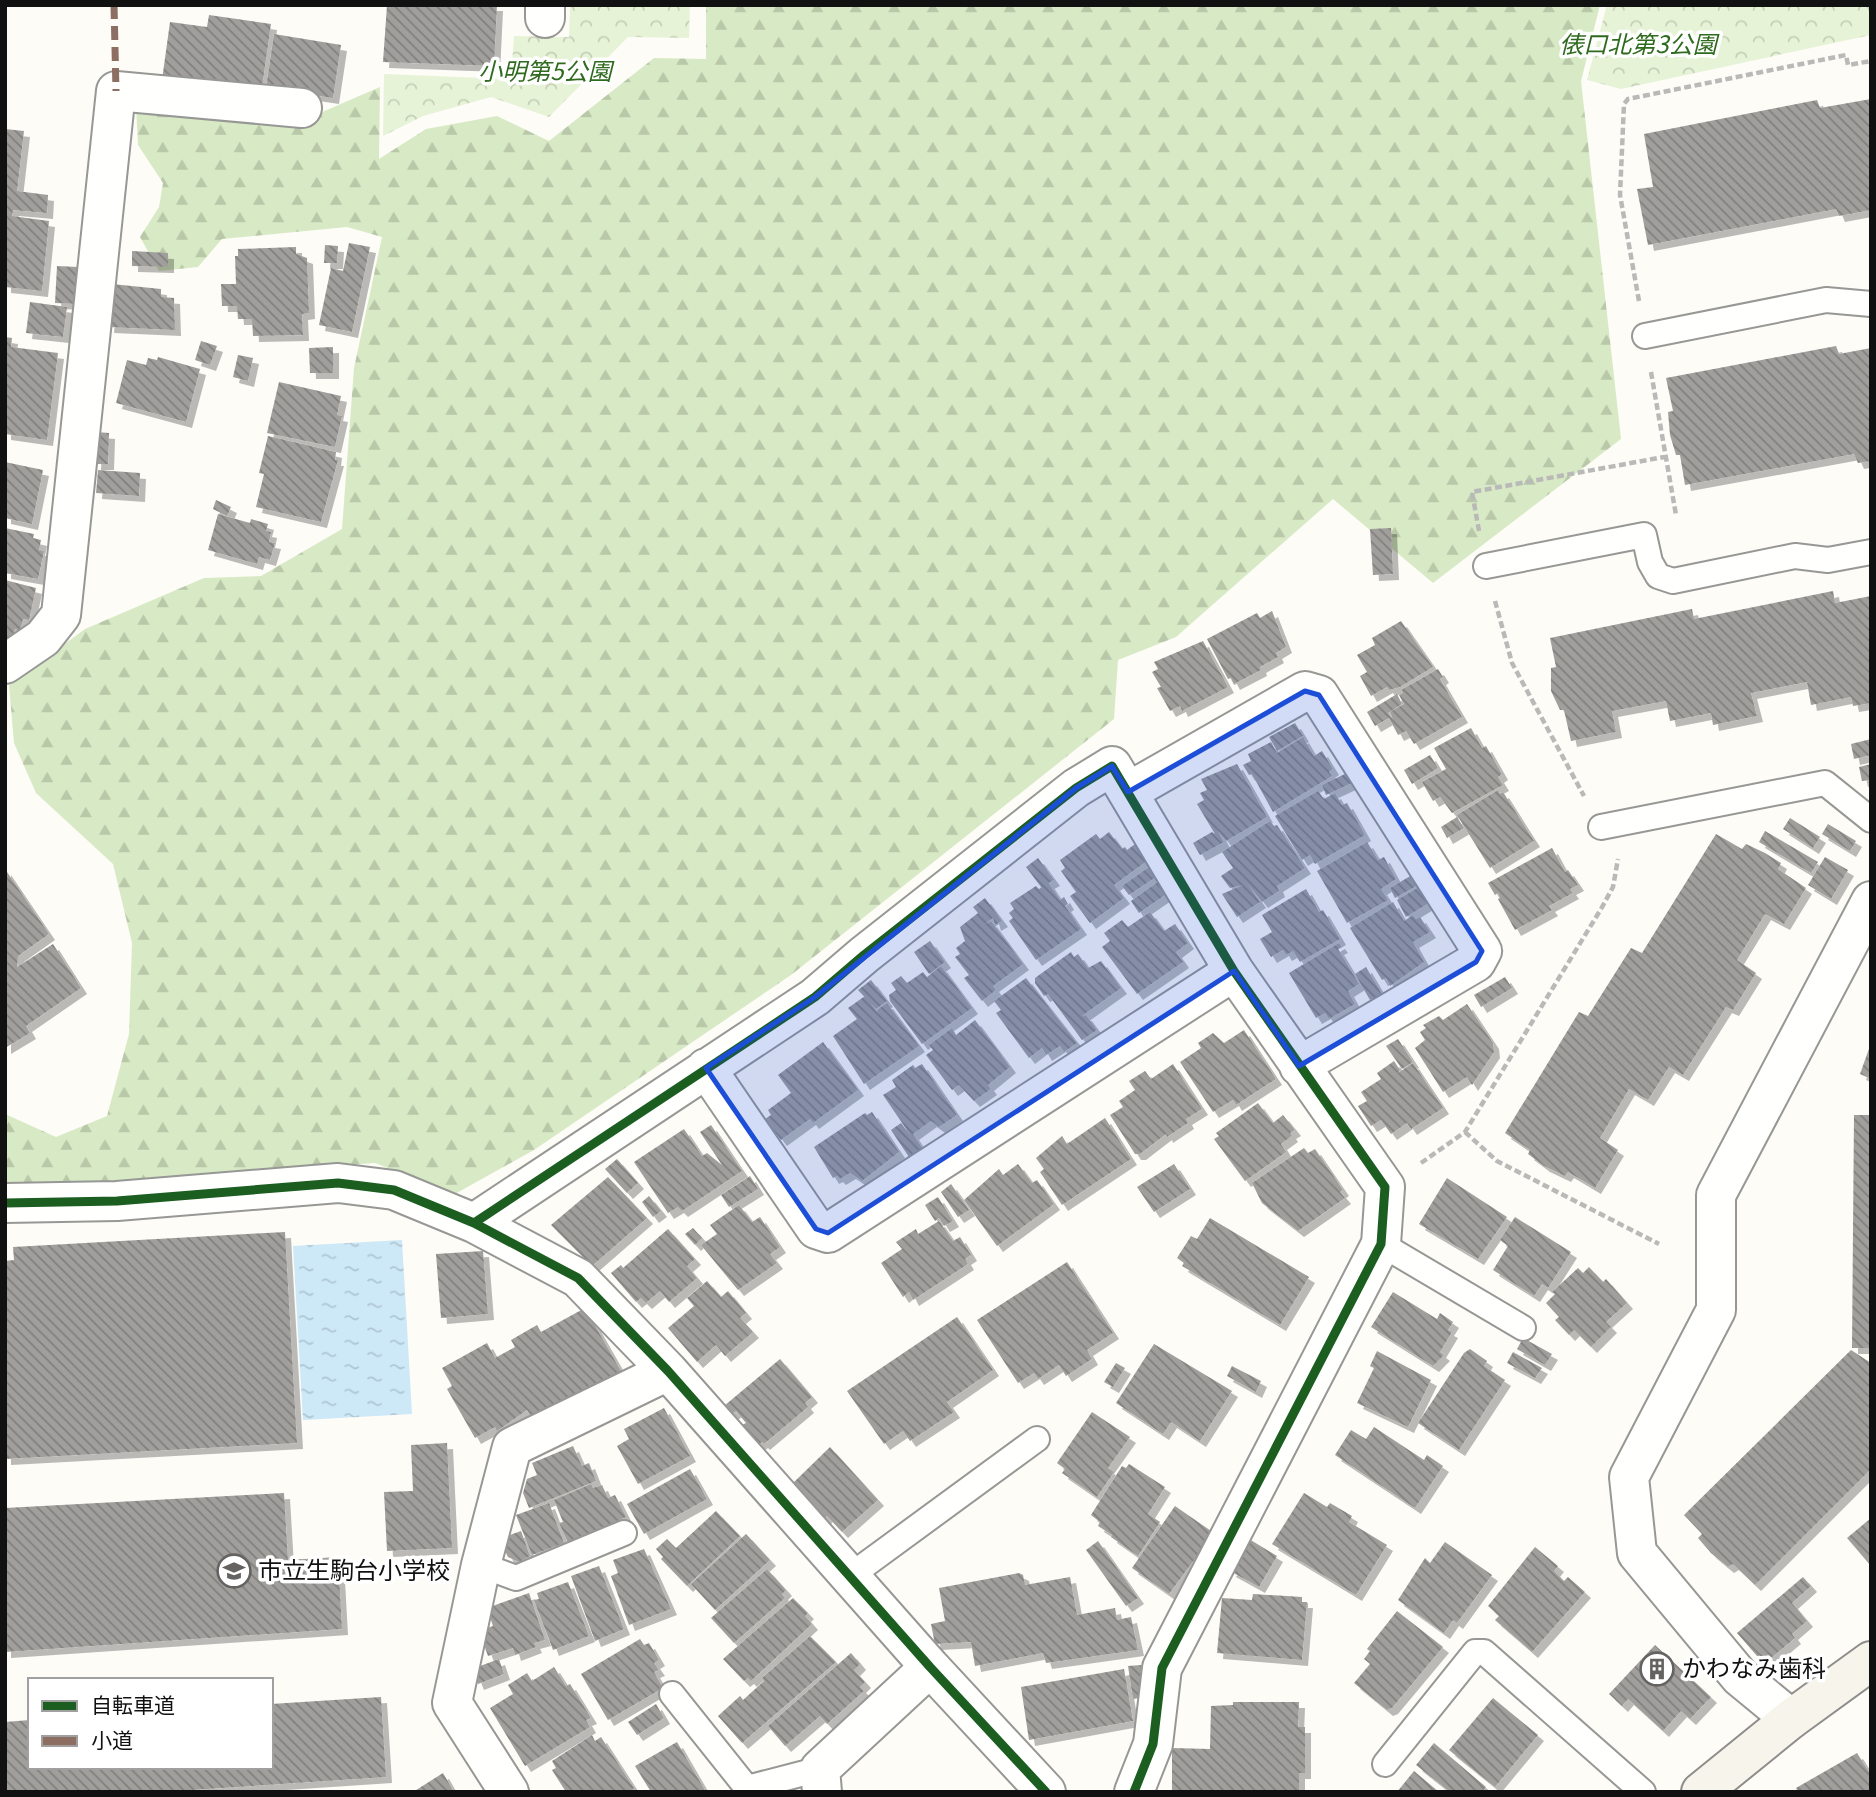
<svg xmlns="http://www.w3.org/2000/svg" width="1876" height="1797" font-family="Georgia,'Noto Sans JP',serif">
<defs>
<pattern id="forest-firs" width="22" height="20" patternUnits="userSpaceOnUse" patternTransform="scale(1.75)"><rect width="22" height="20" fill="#d8eac5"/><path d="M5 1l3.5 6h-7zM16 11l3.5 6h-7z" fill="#b8c8a8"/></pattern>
<pattern id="park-crowns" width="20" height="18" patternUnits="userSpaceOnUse" patternTransform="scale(1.75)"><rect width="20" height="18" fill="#e7f3d7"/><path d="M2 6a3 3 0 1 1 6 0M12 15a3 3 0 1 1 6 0" fill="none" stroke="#c5cfb8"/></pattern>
<pattern id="water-ripples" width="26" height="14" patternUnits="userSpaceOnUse" patternTransform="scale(1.75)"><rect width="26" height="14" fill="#cde8f7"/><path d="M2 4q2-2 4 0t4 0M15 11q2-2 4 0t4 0" fill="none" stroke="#afc6d3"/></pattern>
<pattern id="building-back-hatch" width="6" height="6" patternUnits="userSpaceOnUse" patternTransform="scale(1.75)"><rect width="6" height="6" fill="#a19f9c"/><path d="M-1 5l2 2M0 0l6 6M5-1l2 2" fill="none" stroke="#82807e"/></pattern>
<filter id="shadow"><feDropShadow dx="6" dy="6" stdDeviation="0" flood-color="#0004"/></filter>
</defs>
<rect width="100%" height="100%" fill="#fdfcf7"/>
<path fill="url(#forest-firs)" d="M706,5h894l-19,76 40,358 -188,144 -100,-84 -157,138 -58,23 -4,59 -323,256 -257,175 -79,44 -80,-31 -362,26 -8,-2v-73l51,23 51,-21 22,-82 3,-91 -19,-79 -77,-71 -22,-50 -5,-58 76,-56 119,-51 57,-2 81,-47 12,-161 28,-131 -35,-10 -125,12 -24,28 -39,4 -19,-34 19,-30 4,-24 -25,-38 -2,-38 163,15 81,-35 -1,72 47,-30 71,-13 52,25 105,-83 52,1z"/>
<path fill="url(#park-crowns)" d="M570,5h120l-1,33 -61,-1 -79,80 -58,-20 -68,19 -40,20 1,-62 127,5 3,-43 55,1z
M1607,5h264v30l-250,54 -34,-9z"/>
<path fill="url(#water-ripples)" d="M402,1240l10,174 -109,6 -10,-174z"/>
<path fill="url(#building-back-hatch)" filter="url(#shadow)" d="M387,5h110l-3,61 -111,-4z
M209,15l62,9 -9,63 -100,-7 8,-58 37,5z
M274,34l67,11 -8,53 -67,-10z
M1871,99v111l-32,6 -3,-7 -188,36 -11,-56 16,-2 -9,-53 173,-34 3,8z
M5,129l19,2 -7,60 31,4 -1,18 -34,-3 -1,6 37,5 -7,70 -37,-4z
M349,243l21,4 -18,85 -33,-7 12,-57 12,3z
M325,245l13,1 -1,17h-13z
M296,247v7l11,4 2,55 -7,1 1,21 -50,1 -1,-17h-14l-1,-13h-15l-1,-22h15l-1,-28h3v-7z
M132,251l36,2v14l-36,-1z
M57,266l21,1 -1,37 -22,-1z
M112,284l49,5v8l13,1 1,32 -67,-3z
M30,302l37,5 -4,30 -37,-4z
M5,337l7,1 -1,9 47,6 -11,87 -42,-6z
M201,341l16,5 -7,19 -15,-5z
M1836,346l3,8 32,-6v113l-13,2 -4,-9 -169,31 -5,-30h-4l-6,-20 -2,-23 5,-1 -7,-33z
M333,347v26h-23l-1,-25z
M238,355l15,3 -5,23 -15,-4z
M158,357l42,12 -14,53 -70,-19 11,-43 19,5 2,-7 9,2z
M279,382l62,14 -4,19 5,1 -7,31 -68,-14z
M96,432l13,1 -1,31h-13z
M268,436l68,16 -1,8h3l-17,62 -65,-15 8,-33 -5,-1z
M5,462l38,8 -11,54 -27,-6z
M98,470l42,3 -1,23 -43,-3z
M216,500l15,7 -4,9 -14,-7z
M218,514l32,9 1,-4 17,5 -2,7 5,1 -2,10 6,1 -5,17 -11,-3 -2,7 -49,-14z
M5,528l29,6 -1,4 8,2 -2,10 5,1 -6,28 -33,-6z
M1391,528l2,46 -20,1 -3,-46z
M5,580l31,8 -7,32 -6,-1 -3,12 -5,-2 -4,14 -6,-1z
M1833,591l2,12 36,-7v107l-18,3 -2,-9 -40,8 -4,-23 -56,11 6,23 -44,9 -2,-12 -41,8 -4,-20 -54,10 4,21 -45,9 -7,-31h-4l-9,-19v-23l5,-1 -6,-29 142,-29 2,10z
M1272,611l14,36 -10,6 2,4 -18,10 1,3 -27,14 -3,-6 -3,1 -21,-40 50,-26 3,5z
M1401,621l32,46 -33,20 -11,3 -2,-3 -16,9 -11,-20 7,-4 -10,-17 18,-10 -3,-7z
M1203,641l25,46 -46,24 -2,-5 -10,5 -13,-23 4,-1 -9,-15 6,-3 -4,-7z
M1438,669l5,8 -3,2 22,38 -48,27 -8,-13 -8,4 -9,-17 -14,8 -8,-14 30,-18 5,10 -14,9 5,6 -3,-7 14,-8 -5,-9 4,-2 -2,-3z
M1295,723l8,13 -26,15 -8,-14z
M1471,728l11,20 4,-2 16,28 -4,3 5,8 -51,28 -12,-16 -7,4 -11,-19 24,-13 -12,-21z
M1303,737l11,19 8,-5 11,18 -4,3 3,4 -59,36 -21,-38 -3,1 -6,-10 8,-4 -3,-7 23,-12 6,11z
M1871,739v16l-17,4 -3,-15z
M1430,755l8,13 -26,16 -8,-14z
M1237,764l30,53 -41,24 -8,-10 6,11 -24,13 -7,-12 19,-11 3,2 -18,-30 7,-4 -4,-7 7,-3 -6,-11z
M1871,764v16l-9,1 -3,-14z
M1347,773l5,10 -26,12 -4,-10z
M1498,790l2,4 3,-2 31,49 -44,27 -33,-53z
M1318,791l6,8 11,-6 7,12 5,-2 18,32 -50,29 -5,-9 -8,5 -27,-44z
M1457,817l7,11 -17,10 -6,-11z
M1790,818l30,19 -7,11 -30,-19z
M1270,821l4,5 3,-1 28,43 -28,18 2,5 -17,11 -15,-19 13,19 -23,15 -15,-23 21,-9 -13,3 -9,-12 12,-8 -11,-16z
M1828,824l28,17 -6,10 -28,-17z
M1765,831l53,31 -7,11 -52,-31z
M1109,832l13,17 3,-2 2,3 8,-6 12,17 -33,24 10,13 -34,25 -20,-27 6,-4 -15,-21 4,-3 -5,-8 36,-26 4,5z
M1716,834l26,15 4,-5 19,9 16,10 -3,6 28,19 -22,36 -19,-10 -28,46 19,13 -23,37 -7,-3 -43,68 -14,-8 -21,33 -19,-11 -29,49 18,12 -23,38 -27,-16 -3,4 -21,-10 -16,-12 2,-4 -25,-17 74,-121 9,4 43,-68 11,5z
M1367,842l11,18 6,-3 12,22 -15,10 7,11 -41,23 -30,-52z
M1552,848l13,24 3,-2 10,15 -8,4 3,4 -24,13 3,4 -37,20 -17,-31 2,-1 -2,-5 -3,2 -7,-12z
M1825,857l23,13 -17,29 -23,-14z
M1038,858l16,22 -13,7 -15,-20z
M1149,867l7,10 -27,18 -7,-9z
M5,869l44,65 -31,22 -1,11 36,-23 28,44 -55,38 4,7 -25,15z
M1412,875l6,10 -23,13 -5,-10z
M1159,881l9,12 -29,20 -8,-12z
M1048,882l12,18 4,-3 4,7 -3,2 16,23 -45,31 -27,-39 4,-3 -4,-5 5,-4 -4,-6 26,-17 3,3z
M1419,887l10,16 -23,14 -9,-17z
M1306,889l13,23 4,-2 17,29 -40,23 -7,-11 -7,4 -3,-5 -12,7 -11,-18 12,-7 -10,-17z
M985,898l17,23 -7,4 -2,-7 -8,6 6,-3 32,43 -30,22 3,4 -14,11 -18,-23 5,-3 -14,-18 5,-3 -4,-6 9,-7 -5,-14 18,-14 -5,-6z
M1393,902l11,19 9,-6 3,4 4,-2 10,15 -17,10 11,20 -34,24 -4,-8 -4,2 -32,-52z
M1150,912l14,19 11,-7 13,19 -12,9 7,10 -46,32 -35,-47 8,-6 -6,-8 18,-13 6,7z
M930,941l15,21 -16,12 -15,-22z
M1339,943l3,4 -4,2 21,35 -11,7 7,13 -26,15 -4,-6 -9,5 -27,-45z
M1071,952l3,5 4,-3 10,14 13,-7 20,27 -39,28 4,-1 11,15 -15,10 -34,-46 -4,2 -9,-13v-5z
M941,966l31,42 -50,36 -32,-43 -1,-6 7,-5 -5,-7 10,-7 6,7 16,-11 4,5z
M1366,967l16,27 -12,6 -15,-26z
M1505,977l7,11 -31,19 -7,-12z
M1026,978l51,65 -13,9 -4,-6 -14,9 -4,-7 -13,10 -33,-45 5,-3 -7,-9z
M871,980l16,21 -11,8 -18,-19z
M865,996l13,17 -1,-3 10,-7 32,43 -55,38 -31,-48 24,-17 -9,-11z
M1467,1004l26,39 1,9 -22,33 -5,-8 -24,15 -28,-44 10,-8 -5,-8 6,-4 -3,-3 16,-9 4,4z
M975,1020l35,47 -22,18 3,4 -17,12 -15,-16 -7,5 -26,-35 7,-5 -4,-5 23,-17 4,7z
M1244,1030l32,49 -40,26 -3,-5 -20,12 -33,-50 21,-14 -3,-5 15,-10 11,10z
M1398,1039l15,23 -11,7 -16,-23z
M823,1042l35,48 -45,33 -3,-4 -29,21 -16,-21 6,-4 -3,-5 23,-17 -13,-18z
M1870,1046h1v33l-11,-5z
M1394,1061l6,9 -2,3 15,-10 30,45 -32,21 -4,-6 -16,11 -10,-14 -10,6 -13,-20 9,-5 -6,-9 20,-13 -4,-6z
M922,1064l35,51 -18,12 -8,-6 -18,13 10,15 -14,8 -18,-27 10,-7 10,13 -28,-41 13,-8 -4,-7 21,-15 2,3z
M1173,1064l29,45 -16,10 2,4 -21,14 -1,-3 -26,20h-5l-25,-39 13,-8 -4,-6 16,-11 -6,-9 16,-10 6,8z
M1258,1103l15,20 10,-8 12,15 -5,3 2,3 -11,8 5,8 -41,29 -31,-42 5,-3 -3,-3z
M872,1112l27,40 -37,29 -12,-8 -10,6 -3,-3 -4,2 -19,-31 51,-34 2,2z
M1854,1115h17v233h-19z
M1105,1118l26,41 -69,46 -22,-33 4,-3 -8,-11 26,-22 5,8z
M711,1125l31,46 -60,40 -4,-4 -10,6 -34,-51 50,-33 18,27 5,-3 15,12 -22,-33z
M1304,1148l4,5 7,-4 28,41 -3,2 5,6 -47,33 -36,-28 -10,-20z
M617,1159l21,24 -11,10 -22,-24z
M1018,1164l14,19 5,-3 17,24 -57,42 -33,-46 35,-31 4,6z
M1174,1164l16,25 -36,23 -17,-25z
M750,1176l8,13 -29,18 -8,-12z
M608,1177l39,41 -55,48 -41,-41z
M1447,1178l60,39 -29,42 -59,-35z
M951,1184l18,26 -11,7 -17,-25z
M649,1196l12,15 -8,6 -11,-15z
M938,1197l15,24 -9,5 -5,-8 -4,3 -10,-16z
M739,1205l13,17 8,-5 20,30 -10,7 7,9 -39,27 -37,-45 16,-11 -7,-9z
M1515,1217l56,35 -23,36 -6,-4 -8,12 -41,-26 15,-24 -8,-6z
M1210,1218l99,59 -29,48 -98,-59 2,-3 -7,-5 14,-22 6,3z
M939,1221l14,20 7,-4 11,18 -6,4 3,5 -55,36 -4,-8 -6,5 -22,-34 21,-14 -6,-7 20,-13 2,5z
M693,1228l9,10 -7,7 -10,-11z
M668,1229l27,30 -8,7 10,12 -28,24 -9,-11 -14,12 -5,-5 -5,4 -25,-29 10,-8 2,3z
M285,1232l12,211 -292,16v-198l9,-1 -1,-13z
M483,1251l5,63 -47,4 -5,-64z
M1067,1262l46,71 -26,17 5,9 -26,17 -7,-11 -21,14 -4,-6 -16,10 -41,-63z
M1589,1267l14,15 3,-3 21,24 -21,19 5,5 -20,20 -17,-17 -5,5 -14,-15 4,-3 -13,-14 9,-9 -3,-2 26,-24 5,5z
M707,1281l14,16 7,-6 18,22 -6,5 13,14 -28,24 -9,-11 -19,17 -29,-34 26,-22 -7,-8z
M1393,1292l44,27 3,-6 13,9 -5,8 4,2 -12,20 4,3 -11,11 -62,-39z
M585,1308l36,63 -88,49 -6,-10 -30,21 -2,-4 -20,11 -28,-49 5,-3 -10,-18 45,-25 8,15 20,-11 -4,-7 26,-15 4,7z
M957,1317l36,53 -46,32 7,10 -44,29 -7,-10 -19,13 -37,-53z
M1523,1338l29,16 -7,11 -28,-16z
M1154,1344l78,47 -32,50 -29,-19 -8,12 -47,-31z
M1470,1349l17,12 -3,5 21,14 -46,70 -41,-27 46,-70z
M1851,1350l20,13v106l-116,116 -22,-21 -5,3 -17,-14 -13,-15 4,-4 -18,-19z
M1377,1351l54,29 -23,47 -51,-24 17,-35 -4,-2z
M1513,1352l29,16 -7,10 -28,-15z
M780,1359l32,38 -7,6 3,4 -44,37 -2,-2 -4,3 -16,-20 4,-2 -10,-12 -4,3 -8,-8z
M1116,1363l9,5 -12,19 -9,-5z
M1232,1366l29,15 -5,11 -29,-16z
M664,1408l26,48 -52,28 -21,-38 12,-7 -5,-10z
M1092,1412l38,25 -22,31 6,4 -17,25 -35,-24 3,-4 -8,-6z
M1374,1427l50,33 3,-5 16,11 -28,42 -80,-53 16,-25 15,9z
M447,1443l5,105 -65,3 -3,-59 29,-1 -2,-46z
M573,1446l9,20 7,-3 7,18 -67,27 -6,-15 4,-14 10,-4 -5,-12z
M830,1447l48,53 -36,32 -15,-16 -3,3 -32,-35z
M1129,1464l36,23 -17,27 12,8 -22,34 -27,-19 1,-2 -14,-9 2,-4 -9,-7 31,-49 4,2z
M690,1469l17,30 -63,35 -17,-30z
M591,1484l2,4 9,-3 6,13 7,-3 11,22 -58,26 -9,-20 4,-1 -9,-22z
M284,1493l4,67 50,-3 4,72 -337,23v-144z
M1304,1493l23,14 3,-4 22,13 -3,6 38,23 -31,50 -84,-51z
M549,1503l15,40 -32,12 -16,-40z
M1175,1506l39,27 -45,61 -37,-26z
M716,1511l24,25 -53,50 -26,-27 2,-2 -7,-8 11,-10 9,9z
M1871,1518v48l-24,-28z
M521,1531l9,25 -11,6 -11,-5 -3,-6 5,-16z
M746,1534l24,26 -55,50 -24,-26z
M1249,1539l28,17 -18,31 -29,-16z
M1098,1541l40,57 -12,8 -40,-56z
M1445,1542l47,33 -35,48 -4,-3 -9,13 -46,-33 27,-42 5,5z
M1535,1547l23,19 -4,5 10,10 4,-4 17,15 -53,60 -37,-32 4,-4 -11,-10z
M644,1549l27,60 -42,16 -18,-49 7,-3 -5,-13z
M599,1566l25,63 -29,12 -24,-65z
M767,1569l19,21 -4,4 3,4 -51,45 -23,-25z
M1019,1573l4,2 2,10 45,-8 7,38 38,-7 2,12 14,-3 7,33 -92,13 -3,-10 -68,13 -4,-24 -36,2 -4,-20 14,-3 -6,-33z
M1803,1577l8,9 -19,17 15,18 -15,13 3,4 -31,26 -27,-31z
M568,1582l21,54 -36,14 -19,-50 5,-1 -2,-6z
M529,1593l16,47 -11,3 2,4 -21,8 -2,-7 -25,8 -9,-25 14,-5 -6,-18z
M1253,1594l49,3v5h5l-5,58 -85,-7 5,-55 30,2z
M793,1598l15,15 -3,3 7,8 -61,57 -3,-3 -4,3 -21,-22z
M1397,1611l46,36 -51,61 -5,2 -33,-27 16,-19 -6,-5 6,-8 -3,-2z
M810,1636l26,26 -94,81 -24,-27 22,-20 3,4 21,-19 -2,-3z
M640,1639l4,6 5,-2 10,17 -5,3 5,7 -5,2 9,16 -55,32 -27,-46z
M1655,1645l56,52 -21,22 -9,-8 -18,20 -35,-32 -6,7 -13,-12z
M851,1653l9,11 -6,6 11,12 -5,5 4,4 -37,33 -7,-8 -35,30 -17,-20z
M499,1659l5,15 -26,10 -6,-15z
M1141,1665l5,32 -13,2 -5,-33z
M554,1667l12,19 4,-2 21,34 -5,2 4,7 -65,39 -35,-58 23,-14 -5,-9 19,-12 5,8z
M1124,1669l9,52 -104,19 -8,-53z
M381,1697l5,80 -225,15h-156v-70l25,-2v47h241v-63z
M1493,1698l45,37 -43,52 -46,-37z
M1233,1702h66l-1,25h7v46h-6v19h-127v-44l38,1 1,-43 22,-1z
M656,1704l8,14 -27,17 -9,-13z
M592,1735l3,6 6,-4 33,51 -4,4h-64l-14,-22 4,-2 -4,-7z
M677,1742l29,50h-55l-16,-26z
M1434,1743l52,44 -4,5h-32l-34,-27z
M1857,1753l14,22v17h-73l-2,-4z
M1414,1771l25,21h-42z
M443,1773l11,19h-41z"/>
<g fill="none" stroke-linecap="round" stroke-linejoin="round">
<defs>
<path id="lane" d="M1645,336l181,-36 45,4
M1486,566l158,-31 6,27 8,14 15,5 122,-25 33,4 43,-8
M1601,827l224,-44 46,37
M1381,1244l142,84
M481,1565l35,13 108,-45
M850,1576l187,-137
M672,1694l75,94 73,-19
M1385,1764l90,-112h9l159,140"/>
<path id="street" d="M545,5v13
M5,664l38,-26 18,-23 55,-524 186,17
M1128,792l177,-101 14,4 163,256 -6,11 -177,104
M706,1068l110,161 12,4 406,-262
M5,1203l112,-2 221,-18 56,7 80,33 104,55 90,93 262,296 116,125
M474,1223l341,-226 49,-42 212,-167 36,-22 122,205 151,216 -4,57 -219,424 -9,76 -19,48
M1791,1719l-51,-42 -103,-124 -8,-76 87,-167v-115l155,-294
M509,1792l-57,-89 29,-138 31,-118 156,-76
M822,1792l-2,-23 110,-102"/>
<path id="secondary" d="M1701,1792l90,-73 80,-58"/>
</defs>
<use href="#lane" stroke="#979795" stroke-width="28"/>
<use href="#street" stroke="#979795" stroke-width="42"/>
<use href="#secondary" stroke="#8e8d8b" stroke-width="42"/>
<path stroke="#b9b9b8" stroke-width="4.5" stroke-dasharray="7 3.5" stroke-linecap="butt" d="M1639,301l-19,-106 4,-91 4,-5 218,-44 2,10 23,-4
M1651,372l25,143
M1479,531l-7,-39 192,-35
M1495,601l17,62 72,133
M1465,1132l32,29 162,83
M1421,1163l44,-31 136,-223 12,-22 5,-28"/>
<use href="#lane" stroke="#fffffe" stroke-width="24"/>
<use href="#street" stroke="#fffffe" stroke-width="38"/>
<use href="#secondary" stroke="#f6f4eb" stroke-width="38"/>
<path stroke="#8d6e63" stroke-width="7" stroke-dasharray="14 7" stroke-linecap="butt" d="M114,5l2,86"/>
<defs>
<path id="cycleway" d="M5,1203l112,-2 221,-18 56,7 80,33 104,55 90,93 262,296 116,125
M474,1223l341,-226 49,-42 212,-167 36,-22 122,205 151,216 -4,57 -219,424 -9,76 -19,48"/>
</defs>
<use href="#cycleway" stroke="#fff" stroke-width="13"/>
<use href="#cycleway" stroke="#1b5e20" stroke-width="9"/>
</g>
<path fill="#1d4ed8" fill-opacity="0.2" stroke="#1d4ed8" stroke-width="5" stroke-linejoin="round" d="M1305,691l14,4 163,256 -6,11 -177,104 -65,-95 -406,262 -12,-4 -110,-161 109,-71 261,-209 36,-22 16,26z"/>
<defs>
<symbol id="school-ring" viewBox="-11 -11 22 22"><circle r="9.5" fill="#fff" stroke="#646362" stroke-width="1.5"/><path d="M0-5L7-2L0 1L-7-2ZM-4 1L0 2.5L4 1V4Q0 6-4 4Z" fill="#646362"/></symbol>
<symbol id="building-ring" viewBox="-11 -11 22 22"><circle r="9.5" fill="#fff" stroke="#646362" stroke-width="1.5"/><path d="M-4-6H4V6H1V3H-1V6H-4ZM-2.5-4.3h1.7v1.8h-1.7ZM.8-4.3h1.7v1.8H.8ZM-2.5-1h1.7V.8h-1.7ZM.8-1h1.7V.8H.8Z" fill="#646362"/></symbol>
</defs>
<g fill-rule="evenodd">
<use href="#school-ring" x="215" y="1552" width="38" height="38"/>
<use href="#building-ring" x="1638" y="1650" width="38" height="38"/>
</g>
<g text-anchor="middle" stroke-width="7" stroke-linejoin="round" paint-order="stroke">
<g font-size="24" font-style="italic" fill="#2f6b1f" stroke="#fff">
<text x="1638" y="53">俵口北第3公園</text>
<text x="545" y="80">小明第5公園</text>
</g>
<g font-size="24" fill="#111" stroke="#fff" text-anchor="start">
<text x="258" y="1579">市立生駒台小学校</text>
<text x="1682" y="1677">かわなみ歯科</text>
</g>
</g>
<rect width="1876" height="1797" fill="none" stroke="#111111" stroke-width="14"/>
<rect x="28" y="1678" width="245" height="91" fill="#ffffff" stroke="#a0a0a0" stroke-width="2"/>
<rect x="42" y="1701" width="35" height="10" fill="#1b5e20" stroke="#a0a0a0" stroke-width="2"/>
<text x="91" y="1713" font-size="21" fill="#111111">自転車道</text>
<rect x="42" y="1736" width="35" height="10" fill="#8d6e63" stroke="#a0a0a0" stroke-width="2"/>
<text x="91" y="1748" font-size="21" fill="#111111">小道</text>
</svg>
